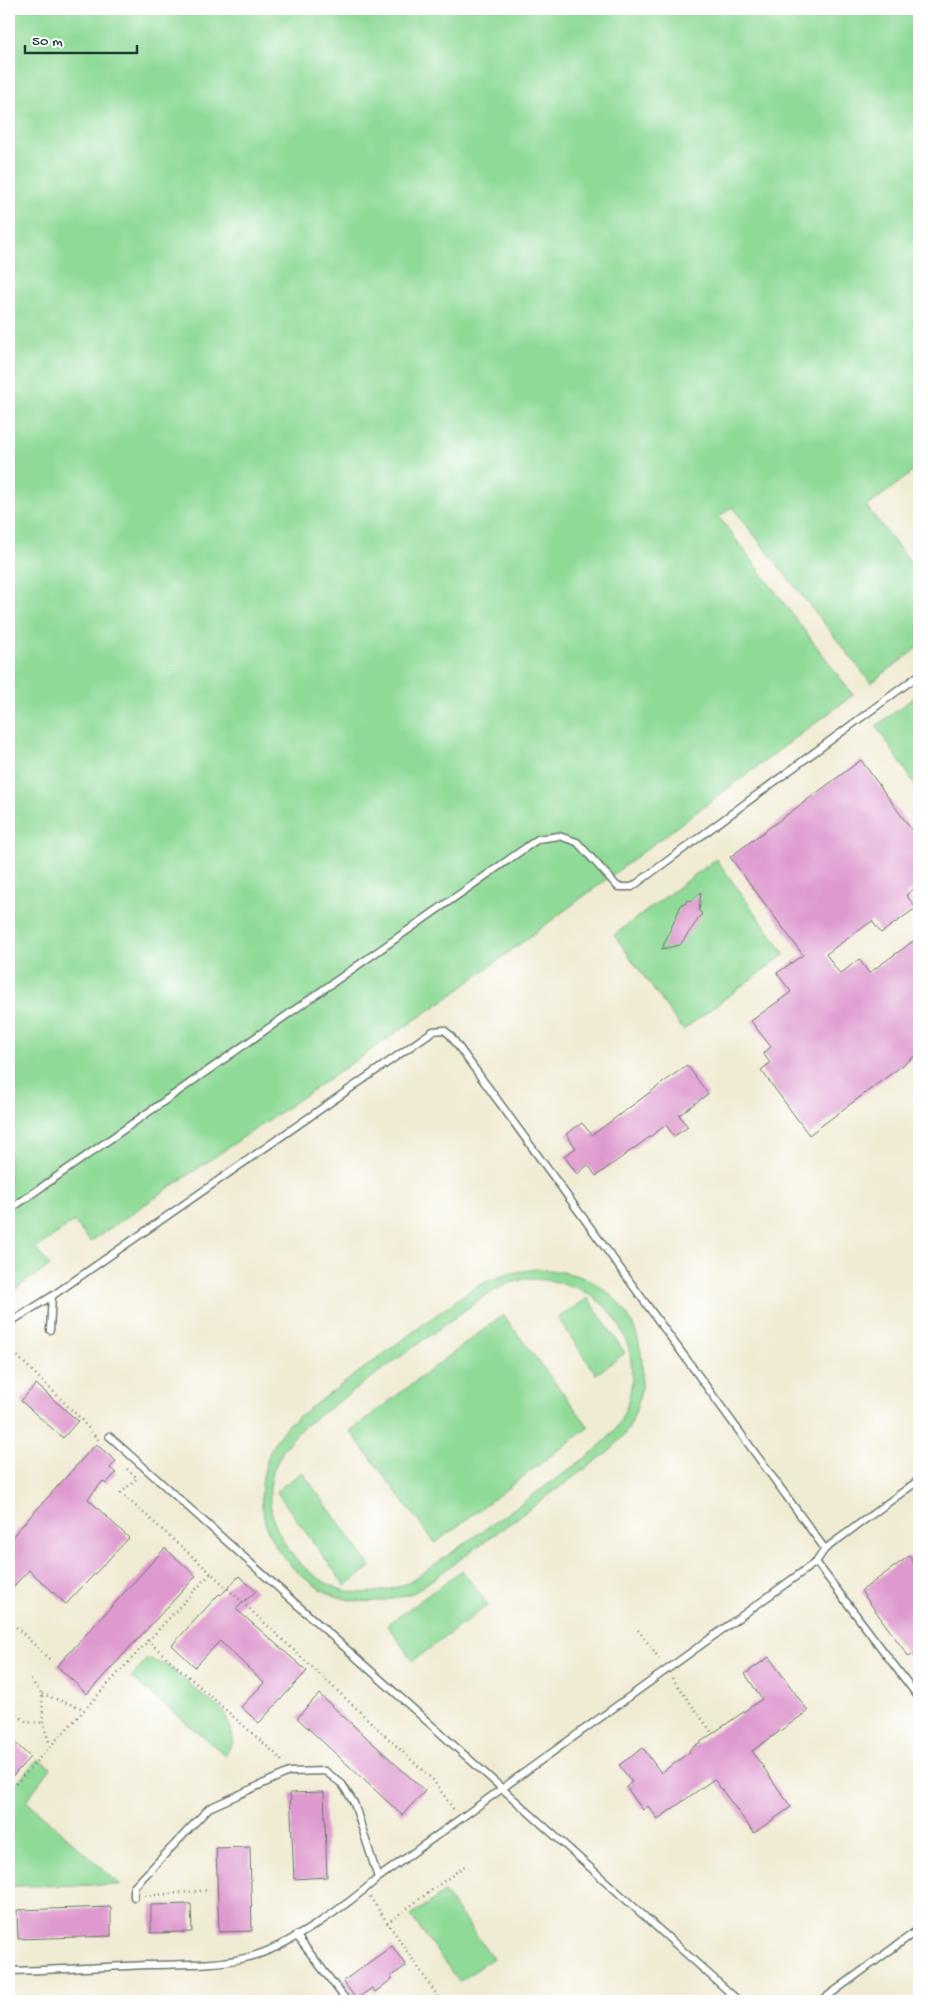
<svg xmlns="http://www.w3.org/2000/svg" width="928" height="2010" font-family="'Gochi Hand',sans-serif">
<rect width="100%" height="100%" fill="#fff"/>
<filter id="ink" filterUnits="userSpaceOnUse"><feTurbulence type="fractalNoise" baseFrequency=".02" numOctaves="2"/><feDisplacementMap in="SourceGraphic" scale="10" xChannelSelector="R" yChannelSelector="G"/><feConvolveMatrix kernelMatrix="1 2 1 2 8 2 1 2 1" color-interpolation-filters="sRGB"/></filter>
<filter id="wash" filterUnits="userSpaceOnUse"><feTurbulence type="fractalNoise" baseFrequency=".0096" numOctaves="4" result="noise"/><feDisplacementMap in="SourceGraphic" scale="20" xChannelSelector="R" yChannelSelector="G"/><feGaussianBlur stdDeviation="1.12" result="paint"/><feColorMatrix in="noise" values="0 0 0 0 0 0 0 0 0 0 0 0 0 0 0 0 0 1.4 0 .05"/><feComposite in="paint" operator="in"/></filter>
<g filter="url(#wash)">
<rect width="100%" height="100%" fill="#f0ebd3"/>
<path fill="#8fda97" stroke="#578c66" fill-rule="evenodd" d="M9,9h910v458l-52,40 52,66v74l-48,36 -139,-176 -13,10 134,178 -400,299 -363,248 -16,-21 -38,28 14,17 -41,27z
M919,694v96l-43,-64z
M716,859l69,95 -102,76 -69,-95z
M536,1269c16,1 31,3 45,8 63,24 75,98 47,152 -4,8 -12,14 -17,21l-196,142c-42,16 -78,13 -113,-16 -41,-34 -51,-80 -30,-129 4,-8 11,-15 15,-22l179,-132c24,-15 43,-21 70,-24zM525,1279c21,0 43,3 62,14 45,26 57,86 32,130 -7,14 -20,23 -31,33l-178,126c-20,9 -45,14 -67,8 -48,-15 -88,-73 -68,-123 6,-16 16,-28 28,-40l180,-130 21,-12z
M588,1298l37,55 -29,21 -38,-56z
M503,1315l86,112 -154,116 -85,-112z
M302,1472l69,95 -26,19 -69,-95z
M462,1570l26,35 -75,56 -26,-36z
M147,1659l19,6 59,48 9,28 -9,14 -94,-78z
M38,1759l13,9 -25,33 95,84 -112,1v-95z
M444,1892l49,66 -34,24 -48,-66z"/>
<g id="blocks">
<path fill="#de9acf" d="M861,760l58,80v45l-13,10 10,13 -35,25 -9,-12 -46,33 14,20 19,-15 10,14 50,-36v116l-110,82 -48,-65 9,-7 -7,-10 8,-6 -20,-26 40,-29 -14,-19 26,-18 -73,-98z
M701,892l-2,19 3,3 -22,31 -18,4 20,-46 3,1 3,-4 3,1z
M687,1065l21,29 -29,21 9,12 -14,9 -8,-11 -70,51 -8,-11 -11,9 -13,-18 12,-8 -10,-14 16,-11 10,12z
M36,1384l42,37 -15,17 -42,-37z
M96,1444l20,17 -6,7 6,5 -10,11 -3,-3 -15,18 41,39 -63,66 -37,-34 -20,21v-51z
M165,1548l31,28 -109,118 -30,-28z
M909,1556l10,14v80l-10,7 -48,-66z
M239,1576l17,15 -20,18 71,62 -48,52 -18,-16 23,-24 -44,-42 -25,26 -23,-22 47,-51 2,1z
M769,1657l39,54 -56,40 39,56 -37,26 -40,-54 -56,40 -10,-13 -5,4 -17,-23 6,-5 -13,-17 24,-17 18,25 29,-21 -1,-2 73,-51 -17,-25z
M319,1694l106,97 -23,24 -105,-97z
M9,1737l21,20 -21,23z
M324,1792l3,85 -33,2 -4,-86z
M250,1847l2,84 -33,1 -3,-84z
M191,1904l1,28 -41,1v-28z
M111,1907v29l-93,3 -1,-29z
M392,1946l14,20 -15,10 1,3 -17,13 -3,-4 -16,11 -13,-18z"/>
</g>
</g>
<g filter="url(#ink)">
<use href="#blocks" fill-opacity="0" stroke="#687a6c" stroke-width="1"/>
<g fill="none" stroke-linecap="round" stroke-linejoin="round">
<defs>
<path id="lane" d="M9,1210l529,-371 21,-3 18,6 41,45h14l287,-212
M9,1323l43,-27 381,-265 11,-1 6,5 375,514
M50,1330l2,-34
M109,1436l630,565
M816,1562l103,136
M134,1897v-10l75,-79 80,-36 36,-1 17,13 12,19 24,75
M296,1935l51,66
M9,1971c46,-1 91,-4 137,-6 34,-1 70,1 103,-8 38,-9 100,-53 129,-79l438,-316 9,-13 94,-69
M821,2001l98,-72"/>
</defs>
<use href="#lane" stroke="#687a6c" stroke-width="9"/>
<path stroke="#687a6c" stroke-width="2.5" stroke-dasharray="1 4" stroke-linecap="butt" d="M12,1348l7,10 60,59 21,25
M127,1469l10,9 -16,15 90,80
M9,1620l41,40
M638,1630l23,31
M147,1640l132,117 4,6
M672,1678l41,56
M31,1680l11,14 1,29 7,22
M42,1694l42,15
M9,1709l18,13 16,1
M9,1791l202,-218 222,207 21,30
M145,1896l65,-6
M370,1897l71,104
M387,1923l79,-58"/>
<use href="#lane" stroke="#fff" stroke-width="6"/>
</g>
</g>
<rect width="928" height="2010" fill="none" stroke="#fff" stroke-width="30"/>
<path d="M25 45v8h112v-8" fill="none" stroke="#1f3d34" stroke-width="2.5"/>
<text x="32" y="45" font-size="15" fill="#1f3d34" stroke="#ffffff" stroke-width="4" paint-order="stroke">50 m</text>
</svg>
